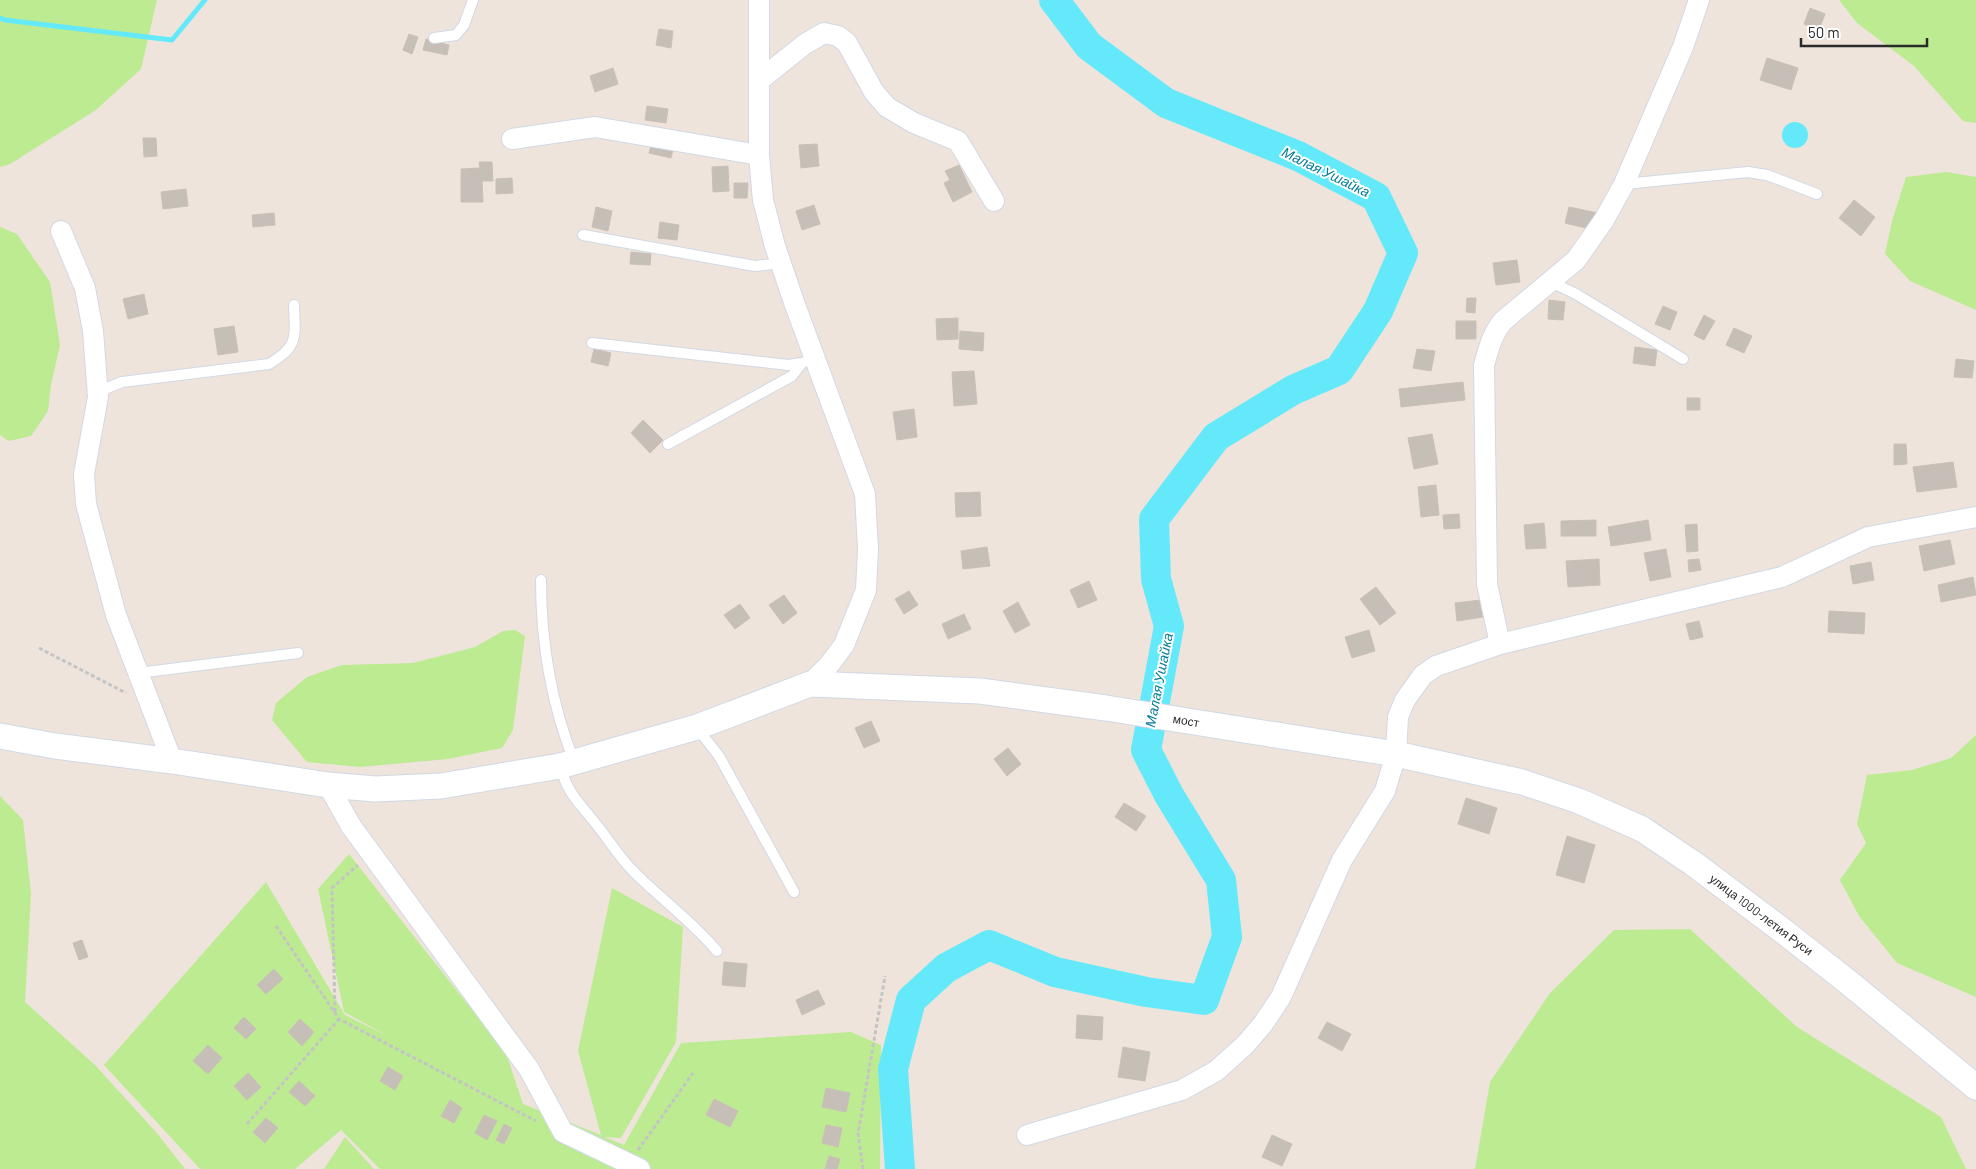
<svg xmlns="http://www.w3.org/2000/svg" width="1976" height="1169" font-family="Barlow,sans-serif">
<rect width="100%" height="100%" fill="#eee4dc"/>
<path fill="#bdeb92" d="M0,0h157l-16,69 -45,41 -86,54 -10,3z
M1839,0h137v123l-13,-2 -49,-55 -57,-43z
M1946,172l30,5v133l-66,-29 -25,-27 7,-33 14,-44z
M0,227l17,7 33,48 10,63 -9,40 -3,26 -17,25 -22,5 -9,-6z
M515,630l10,6 -12,94 -11,18 -54,11 -88,8 -53,-5 -35,-42 4,-17 31,-26 35,-12 71,-2 62,-16 28,-16z
M1976,735v262l-79,-34 -38,-47 -19,-36 26,-37 -9,-19 10,-49 45,-5 39,-12z
M0,796l23,24 8,74 -6,108 70,63 61,67 29,37h-185z
M349,854l157,199 17,51 78,31 -23,-84 34,-163 71,39 -7,115 -55,96 -17,-1 20,8 57,-102 170,-11 30,13 -1,124h-500l-39,-39 -46,39h-95l-96,-104 162,-183 79,133 43,21 -44,-24 -26,-123z
M1690,929l107,98 144,90 25,52h-491l15,-87 60,-89 64,-63z
M345,1137l29,32h-50z"/>
<path fill="#64e9fb" d="M1782 135a13 13 0 1 1 26 0a13 13 0 1 1-26 0Z"/>
<g fill="none" stroke-linecap="round" stroke-linejoin="round">
<path stroke="#64e9fb" stroke-width="5" d="M0,18l5,2 167,20 33,-40"/>
<path stroke="#64e9fb" stroke-width="30" d="M900,1169l-7,-100 18,-69 35,-32 43,-23 66,27 91,20 58,8 23,-63 -6,-57 -52,-85 -23,-45 23,-124 -13,-47 -2,-60 62,-82 77,-47 46,-20 39,-59 25,-58 -27,-56 -78,-41 -132,-53 -77,-57 -35,-46"/>
</g>
<path fill="#c6bfb7" stroke="#cac0b5" d="M1810,8l15,6 -6,16 -15,-6z
M659,29l14,2 -2,17 -15,-3z
M409,34l9,3 -6,17 -9,-4z
M426,39l23,6 -2,10 -24,-5z
M1767,58l31,10 -7,22 -31,-10z
M613,68l5,16 -23,8 -5,-16z
M647,106l21,3 -2,14 -21,-3z
M653,137l22,4 -4,17 -22,-5z
M143,138h13l1,18 -13,1z
M817,144l2,22 -18,2 -2,-23z
M479,162h13l1,19h-11l1,21h-22v-33l19,-1z
M959,165l13,27 -19,10 -9,-19 6,-3 -5,-9z
M728,166l1,25 -16,1 -1,-25z
M512,178l1,15 -17,1v-15z
M734,183h14l-1,15h-13z
M186,189l2,17 -25,3 -2,-17z
M1854,200l21,17 -14,19 -22,-18z
M814,205l6,19 -18,6 -6,-19z
M596,207l16,4 -4,20 -16,-4z
M1569,207l29,6 -4,17 -29,-7z
M274,213l1,12 -22,2 -1,-12z
M660,222l19,3 -2,15 -19,-2z
M631,252l20,2 -1,11 -20,-1z
M1517,260l3,22 -24,3 -3,-22z
M144,294l4,20 -20,5 -5,-20z
M1467,298h9l-1,15 -9,-1z
M1549,300l16,2 -2,18 -15,-1z
M1663,306l14,6 -7,18 -15,-6z
M1704,315l11,6 -11,19 -10,-5z
M958,318v21l-21,1 -1,-21z
M1456,321h20v18h-20z
M234,326l4,26 -20,3 -4,-26z
M1734,328l18,8 -8,17 -18,-8z
M960,331l24,2 -1,18 -24,-2z
M1635,347l22,3 -2,16 -22,-3z
M594,349l17,4 -3,13 -17,-4z
M1417,349l18,2 -4,20 -18,-3z
M1956,359l18,2 -2,17 -18,-1z
M974,371l3,33 -23,2 -2,-34z
M1463,382l2,18 -64,7 -2,-18z
M1687,398h13v12h-13z
M914,409l3,28 -20,3 -4,-28z
M643,420l20,20 -13,13 -19,-20z
M1432,434l6,30 -24,5 -6,-31z
M1894,444h12l1,20 -13,1z
M1953,462l4,25 -40,5 -4,-25z
M1436,485l3,30 -18,2 -3,-30z
M980,492l1,24 -25,1 -1,-24z
M1459,514l1,14 -16,1 -1,-14z
M1596,520v16h-35v-15z
M1648,520l3,20 -40,6 -3,-19z
M1544,523l2,25 -20,1 -2,-24z
M1697,524l1,27 -11,1 -2,-27z
M1950,540l5,24 -31,7 -5,-25z
M987,547l3,19 -27,3 -2,-18z
M1666,549l5,28 -21,4 -6,-28z
M1599,559l1,26 -32,2 -2,-26z
M1699,559l2,11 -12,2 -1,-12z
M1871,562l3,18 -21,4 -3,-18z
M1973,577l3,18 -35,7 -3,-17z
M1089,581l8,19 -19,8 -8,-18z
M1376,587l20,26 -16,12 -20,-26z
M909,591l9,14 -14,9 -9,-15z
M784,595l13,18 -14,11 -14,-19z
M1481,600l2,17 -26,4 -2,-18z
M1018,602l12,23 -15,8 -12,-22z
M740,604l10,14 -15,11 -11,-14z
M1829,611l36,2 -1,21 -36,-2z
M964,614l7,15 -23,10 -6,-15z
M1699,621l4,16 -13,3 -4,-16z
M1369,630l6,21 -23,7 -7,-21z
M871,721l9,20 -16,7 -9,-20z
M1008,748l13,16 -14,12 -13,-17z
M1466,798l31,10 -8,26 -31,-10z
M1124,803l22,13 -10,15 -21,-14z
M1567,836l28,9 -11,38 -28,-8z
M82,940l6,17 -9,3 -6,-17z
M724,962l23,2 -2,23 -23,-2z
M274,969l9,10 -17,15 -9,-9z
M818,990l7,14 -23,11 -6,-15z
M1077,1015l26,2 -1,23 -26,-2z
M244,1017l12,12 -10,10 -12,-11z
M300,1019l14,13 -12,14 -14,-14z
M1327,1022l24,12 -9,17 -24,-13z
M208,1045l14,13 -14,16 -15,-13z
M1123,1047l27,5 -5,29 -27,-4z
M388,1067l15,9 -8,14 -15,-9z
M248,1073l13,14 -14,13 -13,-14z
M299,1081l16,15 -10,10 -16,-14z
M826,1088l24,5 -4,19 -24,-5z
M714,1099l24,12 -8,16 -24,-12z
M450,1100l12,8 -8,15 -13,-7z
M484,1115l13,6 -10,19 -12,-7z
M266,1118l12,10 -13,15 -12,-11z
M504,1124l8,4 -8,16 -8,-4z
M826,1125l16,3 -4,19 -16,-4z
M1272,1135l20,9 -10,22 -20,-9z
M829,1156l11,3 -3,10h-12z"/>
<g fill="none" stroke-linecap="round" stroke-linejoin="round">
<defs>
<path id="service" d="M434,38l22,-3 8,-10 9,-25
M1624,184l124,-12 19,3 50,19
M583,235l172,31 26,-3
M1551,282l25,12 107,65
M592,343l196,22 14,-2 12,-5
M98,397l9,-9 15,-6 147,-18c30,-18 26,-26 25,-59
M668,444l124,-68 10,-13
M541,580c0,63 10,123 33,181
M138,673l160,-20
M697,728l22,28 75,136
M560,766c9,30 18,35 36,58 13,16 23,33 38,48 27,27 58,49 83,79"/>
<path id="minor" d="M759,0v155l4,45 12,46 20,59 70,189 3,55 -2,41 -22,55 -15,20 -19,19
M760,80l45,-36 19,-11 14,3 9,7 27,49 13,15 27,16 44,18 36,60
M512,139l83,-12 164,28
M61,231l24,57 8,43 5,66 -14,77 2,30 30,111 56,146
M1500,644l-13,-60 -3,-219c5,-17 8,-31 19,-44l73,-61 28,-40 20,-36 59,-137 16,-47
M328,785l23,41 178,243 34,63 77,37
M1027,1135l155,-45 34,-19 29,-26 18,-21 18,-27 61,-137 43,-69 11,-37 2,-37 7,-17 18,-25 13,-9 64,-22 282,-67 86,-40 108,-20"/>
<path id="tertiary" d="M0,736l55,10 117,15 156,24 47,4 66,-3 119,-20 137,-39 113,-43 170,7 126,17 290,46 126,28 57,19 63,28 52,35 93,70 61,48 128,105"/>
</defs>
<use href="#service" stroke="#d1d8e5" stroke-width="12"/>
<use href="#minor" stroke="#d1d8e5" stroke-width="22"/>
<use href="#tertiary" stroke="#d1d8e5" stroke-width="27"/>
<path stroke="#c4c4c4" stroke-width="3" stroke-dasharray="4 2.5" stroke-linecap="butt" d="M39,648l87,45
M276,926l63,93 197,102
M335,1012l-3,-124 26,-23
M247,1124l92,-105
M638,1150l55,-77
M863,1169l-5,-35 27,-158"/>
<use href="#service" stroke="#fff" stroke-width="10"/>
<use href="#minor" stroke="#fff" stroke-width="20"/>
<use href="#tertiary" stroke="#fff" stroke-width="25"/>
</g>
<g text-anchor="middle" stroke-width="4" stroke-linejoin="round" paint-order="stroke">
<g font-size="12" fill="#2b2b2b" stroke="#fff">
<text transform="translate(1186 721) rotate(10)" y="4">мост</text>
<text transform="translate(1761 915) rotate(37)" y="4">улица 1000-летия Руси</text>
</g>
<g font-size="14" font-style="italic" fill="#027c9b" stroke="#fff">
<text transform="translate(1326 172) rotate(26)" y="5">Малая Ушайка</text>
<text transform="translate(1159 680) rotate(-79)" y="5">Малая Ушайка</text>
</g>
</g>
<path d="M1801 38v8h126v-8" fill="none" stroke="#2b2b2b" stroke-width="2.5"/>
<text x="1808" y="38" font-size="15" fill="#2b2b2b" stroke="#ffffff" stroke-width="4" paint-order="stroke">50 m</text>
</svg>
